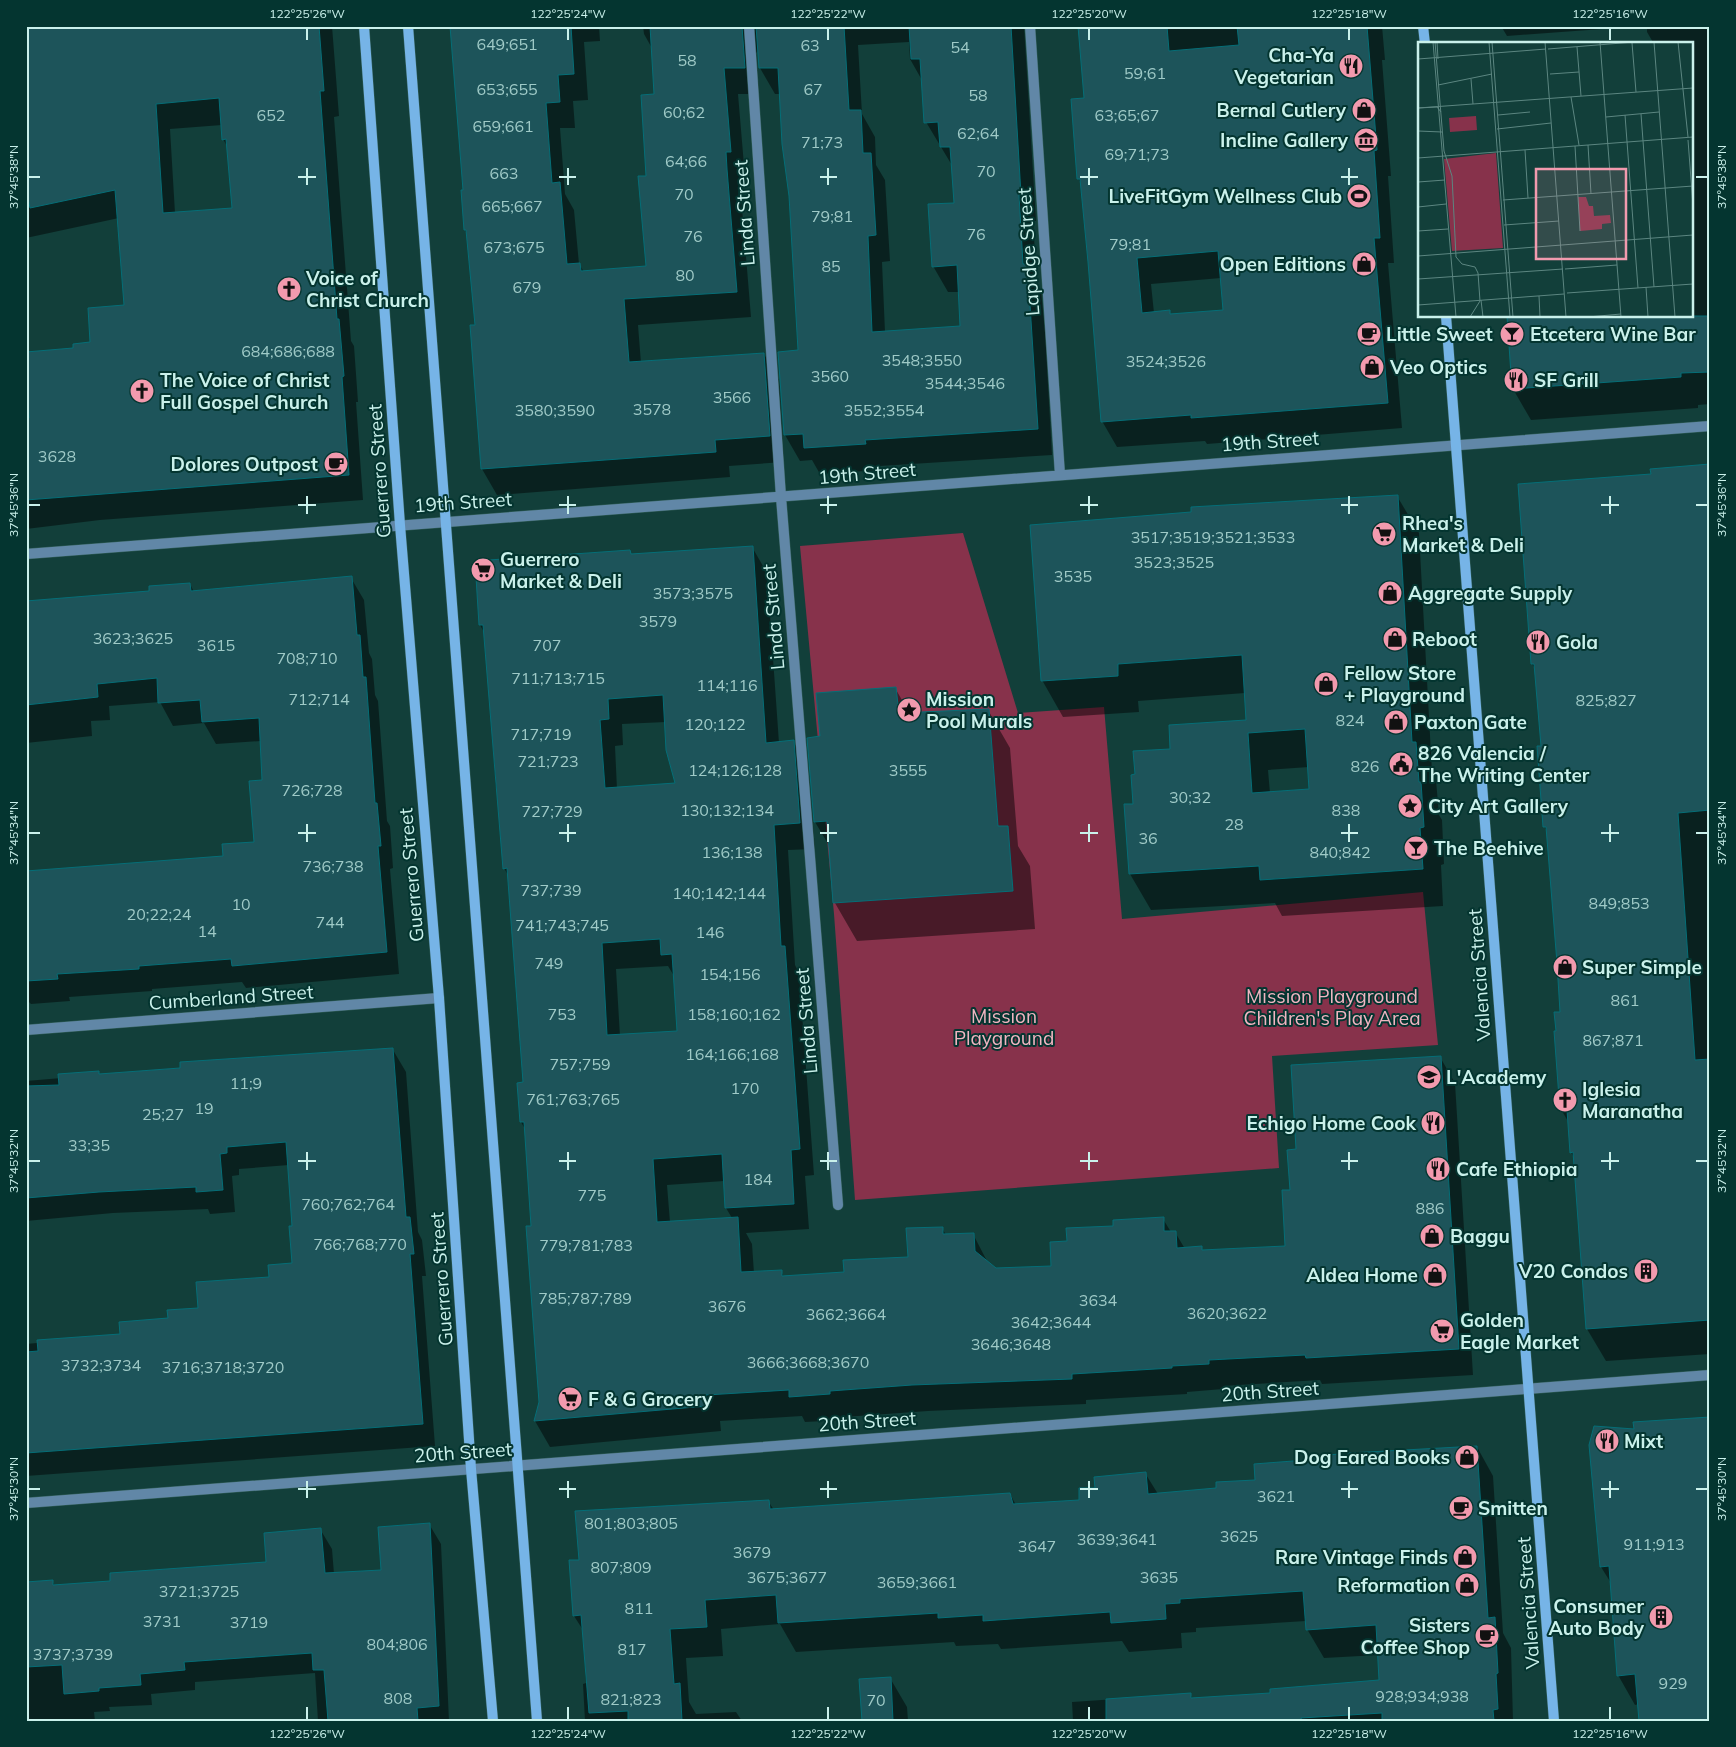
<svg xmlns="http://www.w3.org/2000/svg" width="1736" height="1747" font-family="Mulish,sans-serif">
<rect width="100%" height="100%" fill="#123f3a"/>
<path fill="#87324b" d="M963,533l55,180 86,-6 18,212 301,-27 15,153 -166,11 7,112 -424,32 -21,-286 -34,-368z"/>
<path fill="#0007" fill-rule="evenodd" d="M26,26h306l7,90 -5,1 17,224 3,5 4,56h-2l7,98 -263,20 -74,9v-127h3l-3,-49 48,-4 18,-6 33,-37 -6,-88 -93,20zM222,125l1,14 5,9 5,61 -58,4 -5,-84z
M452,26h147l1,15 -16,1 4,58 -15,1 2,27h-15l5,66 9,16 5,54 5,8 63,-5 1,-90 7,-82 -2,-45 -9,-16 -1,-8h381l12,195h-3l4,63 4,7 4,41 7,123 -172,11v4l-60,4 -8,-14 -12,1 -15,-26 -6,-82 20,-2 -9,-155 -9,-102h-6l-15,-26 -1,-18 -3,3 3,41h-21l7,83 -4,1v18l10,121 -113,8 3,38 123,-9 15,26 5,82 -55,4 1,11 -233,18 -15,-26 -11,-143h5l-9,-92 -2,-4v-39zM909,42l1,17 13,23 3,40 27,45 2,37 -22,62 15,26h11l2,36 -76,4 -3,-70 8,-1 -5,-81 -9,-15 -1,-28 -13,-23 -4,-69z
M1079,26h303l3,34h-3l9,116h-3l6,87h-6l14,165 -195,16 -2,-3 -88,6 -15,-26 -20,-236 -4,-7 7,-79zM1221,278l3,33 -53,5 -2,-4 -15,1 -3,-29z
M1501,26h142l-136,10z
M1647,26h63v378l-12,1v3l-167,12 -18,-31 179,-73v-272h-38l-7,-12z
M1710,466v888l-104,7 -19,-32 -12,-169 -4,-8 -2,-29 -7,-12v-98l-14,-180 -4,-7 -2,-78 -6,-78 -4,-6 120,-189z
M1397,496l22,37 13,239 4,8 3,35 3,5 2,44 -3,1 2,41 -161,10 -7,-13 -124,7 -21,-36 42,-124 75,-29 -2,-28 -107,8 1,11 -76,5 -21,-37zM1309,767l2,23 -41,3 -2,-23z
M752,547l15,26 12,170 14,-2 15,26 7,82 -27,1 7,115 4,8 15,202 -9,1 4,53 -63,4 6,11 2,29 27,-2 3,6 61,-4 64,-15 33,-30 4,7 27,-1 15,29 8,7 57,-3 16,-25 46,-15 48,-8 8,13h4l10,17 16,-1 3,4 82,-5 5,-56 7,-41 142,-93 15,26 18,292 -151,9 -2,-4 -97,6v3l-36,3v2l-101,6v4l-158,7 -84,6v3l-39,2 -3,-6 -82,5 1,10 -171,16 -15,-26 5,-19 -14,-271 -5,-9 4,-39 -16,-206 -5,-9 -5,-75 -3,-5 -11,-154 -5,-9 152,-70zM666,722l10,62 -59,5 -2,-43 8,-1 -1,-21zM668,966l6,10 4,56 -58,4 -4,-67zM724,1181l2,27 6,10 -62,4 -3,-37z
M351,578l13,22 5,53 3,6 3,36 3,6 9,120 3,5 3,42 -3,1 9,105 -153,14 -4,-6 -90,7v2l-83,6 1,4 -39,3 -5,-5v-127l199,-15 31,-13 7,-63 -2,-40 -45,3 -12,-21 -31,3 -13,-24 -51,4 1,14 -19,1 1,15 -66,7v-140l124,-11 40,-8 4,8z
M895,688l15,26 78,-4 22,38 8,98 12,20 5,63 -178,12 -22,-38 -5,-56 -15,-25 6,-85z
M393,1050l13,22 12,160 4,8 4,36h-4l13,170 -409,30v-132l95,-9 79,-26 70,-31 23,-14v-37l-4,-62 -50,4v6l-7,1 3,36 -25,2 -2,-5 -95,4 -87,8v-140z
M1635,1431l4,273 -4,1 -17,-30 -7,-92 -10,-16z
M1477,1447l16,29 10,157 8,15 2,73h-440l-1,-19 118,-8 3,5 78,-5 110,-12 -2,-27 -55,3 -17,-29 -1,-8 -110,7v4l-15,1 1,15 -53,4 -7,-11 -121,8 -3,-5 -42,2 -2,-4 -158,10 -16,-28 -59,5 2,27 -37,2 3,44 7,12 40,-2 6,9h-157l-2,-37 3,-1 -3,-53 -9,-14 6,-55 188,-60 6,9 236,-16 6,11 65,-4 15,-12 49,-16 13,21 59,-5z
M429,1524l12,20 8,177h-131l-3,-48 -120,9v8l-44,4 1,11 -43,2 1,4 -16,1 1,9h-69v-141l2,3 24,-2 3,5 56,-4 156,-19 53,-34 12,20 2,25 49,-3z
M890,1678l17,29 1,14h-45z"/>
<path fill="#1d545a" stroke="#056e77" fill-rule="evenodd" d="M26,26h293l5,65h-4l17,228h2l5,57 -2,1 7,98 -323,25v-82h3l-3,-66 47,-4v-4l17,-2 -2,-34 36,-3 -9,-115 -85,18 -4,-19zM219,98l3,42 4,-1 6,69 -69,5 -7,-109z
M450,26h121l3,48 -16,1 2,27 -14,1 6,80 8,-1 7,82 13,-1 1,8 65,-5 -8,-90h8l-5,-81 13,-1 -4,-68h92l3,42h-21l7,84h-5l1,17 10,123 -113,7 5,63 135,-9 6,83 -55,4 1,12 -235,17 -11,-144h5l-9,-95h-2l-3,-40h2z
M756,26h88l5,84h12l2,43h8l5,82 -8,1 4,96 88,-6 -3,-61 -25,2 -4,-63 26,-1 -4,-56h-10l-2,-25 -14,1 -4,-64h-9l-2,-33h102l10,169h-2l4,69h4l3,41 8,124 -173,11 1,4 -62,4 -1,-14 -19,1 -6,-83 20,-2 -9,-154 -7,-52 -4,-76h-19z
M1078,26h89l2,25 70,-6 -2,-19h130l10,124 -3,1 6,87h-6l14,165 -197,15v-3l-90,7 -13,-160 -8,-83h-3l-6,-80 13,-1zM1218,251l5,59 -53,4v-4l-28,3 -5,-55z
M1507,316h203v56l-29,1v4l-169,12z
M1710,464v346l-32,3 17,247 15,-1v261l-124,9 -13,-177 -3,1 -3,-43 -7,1 -6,-80h2l-2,-19h6l-3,-49 -11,-136h-3l-6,-81h4l-7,-82h-3l-13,-180 133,-10 -1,-5z
M1398,495l14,247h4l3,40h2l3,45 -4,1 3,41 -163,11 -1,-14 -130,8 -5,-70h9l-2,-29 4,-1 -2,-23 37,-2 -1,-24 77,-5 -4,-65 -124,9v12l-77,5 -11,-156 161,-13v-5zM1305,729l4,60 -57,4 -4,-60z
M753,546l13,197 28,-3 6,83 -26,2 7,121h4l15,203 -9,1 3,54 -69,4 -3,-54 -69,5 4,63 81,-5 3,55 41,-2v6l62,-4 -1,-12 65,-3 -2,-29 37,-1v7l31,-1 1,18 21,17 55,-2 -1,-24 17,-1 -1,-13 47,-2v-6l51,-3v14h12l1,17 25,-2v4l83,-4 -3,-56h8l-3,-40 9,-1 -5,-84 150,-9 18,293 -153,9 -1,-3 -96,5v4l-37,2v2l-100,6v5l-160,6 -82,6v3l-41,3v-7l-83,5 1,11 -173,15 5,-19 -13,-176h5l-7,-104h-4l-3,-39 6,-1 -16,-214 -4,1 -20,-244h-4l-4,-64 155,-11 1,4zM663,695l3,55 9,33 -70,5 -5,-68 9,-1 -1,-20zM660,939l1,16 11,-1 5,77 -70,4 -5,-92z
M352,576l5,59h3l3,42h3l9,126h2l4,43h-3l9,106 -155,14 -1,-7 -92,7v3l-82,5 1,5 -32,2v-110l197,-15 -1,-12 32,-2 -5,-61 13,-1 -3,-62 -57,4 -2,-22 -42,3 -1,-25 -60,6 1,13 -72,8v-104l123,-10v-5l41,-3 1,8z
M896,687l3,26 90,-4 9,117h10l5,65 -180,12 -6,-82 -13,1 -7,-84 13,-2 -4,-43z
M393,1048l13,169h4l4,37h-4l13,170 -397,29v-101l12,-1 -1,-11 83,-6 -1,-12 49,-4 -1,-8 31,-2 -2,-26 73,-5 -1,-12 24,-2 -3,-37h3l-6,-84 -59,5v6l-7,1 3,36 -27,2v-5l-97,5 -73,6v-112l33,-1 -1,-11 41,-3v3l81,-6v-6z
M1710,1417v304h-71l-4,-47 -18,2 -8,-110 -9,1 -11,-122 5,-19 40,3 -1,-7z
M1477,1446l11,172 7,-1 3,56 -2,1 2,35 -5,1 1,11h-112v-8l-81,5 1,3h-196v-22l85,-6v5l79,-5v-4l109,-9 -3,-55 -70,5 -3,-39 -123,8v4l-15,1 1,15 -55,4 -1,-11 -127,9v-6l-45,3v-5l-160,10 -2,-28 -71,5 2,27 -37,2 4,55 6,-1 2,38h-54v-10l-39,2 -8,-98 -8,1 -4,-56h10l-4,-49 194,-11 1,9 240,-16 3,11 66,-4v-12h16l-1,-11 52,-5 2,22 68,-6v-6l39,-2 -1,-16 52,-4v-3l44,-4z
M430,1523l9,183 -22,2 1,13h-90l-4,-51h-11l-1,-17 -128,9 1,8 -45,4 1,11 -42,3v3l-35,3 -2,-29 -36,2v-85l27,-2v5l57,-4v-8l156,-11 -2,-29 57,-5 4,45 56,-3 -3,-43z
M891,1677l2,44h-31l-3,-42z"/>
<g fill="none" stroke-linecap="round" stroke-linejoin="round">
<defs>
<path id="street" d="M749,26l32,471 57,708
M1030,26l30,449
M26,554l1684,-128
M26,1030l413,-32
M26,1503l1684,-128"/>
<path id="secondary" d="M364,26l36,499 39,473 32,471 22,252
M408,26c40,565 81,1130 129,1695
M1423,26l2,18
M1446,316l108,1405"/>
</defs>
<use href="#street" stroke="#335f5a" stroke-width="11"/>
<use href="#secondary" stroke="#335f5a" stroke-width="11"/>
<use href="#street" stroke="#6187a7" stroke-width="10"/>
<use href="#secondary" stroke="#76b4e7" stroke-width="10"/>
</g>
<path fill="none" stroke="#caf1eb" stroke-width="2" d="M307,28v12M568,28v12M828,28v12M1089,28v12M1349,28v12M1610,28v12M307,168v17M568,168v17M828,168v17M1089,168v17M1349,168v17M28,177h12M298,177h18M559,177h17M820,177h17M1080,177h18M1341,177h17M1696,177h12M307,496v18M568,496v18M828,496v18M1089,496v18M1349,496v18M1610,496v18M28,505h12M298,505h18M559,505h17M820,505h17M1080,505h18M1341,505h17M1601,505h18M1696,505h12M307,824v18M568,824v18M828,824v18M1089,824v18M1349,824v18M1610,824v18M28,833h12M298,833h18M559,833h17M820,833h17M1080,833h18M1341,833h17M1601,833h18M1696,833h12M307,1152v18M568,1152v18M828,1152v18M1089,1152v18M1349,1152v18M1610,1152v18M28,1161h12M298,1161h18M559,1161h17M820,1161h17M1080,1161h18M1341,1161h17M1601,1161h18M1696,1161h12M307,1481v17M568,1481v17M828,1481v17M1089,1481v17M1349,1481v17M1610,1481v17M28,1489h12M298,1489h18M559,1489h17M820,1489h17M1080,1489h18M1341,1489h17M1601,1489h18M1696,1489h12M307,1707v13M568,1707v13M828,1707v13M1089,1707v13M1349,1707v13M1610,1707v13"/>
<defs>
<symbol id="restaurant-disc" viewBox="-11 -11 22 22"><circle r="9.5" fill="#f29aae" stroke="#043530"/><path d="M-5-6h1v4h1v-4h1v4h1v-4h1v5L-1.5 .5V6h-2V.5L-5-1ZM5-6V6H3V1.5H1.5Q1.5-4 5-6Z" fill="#111"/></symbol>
<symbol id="shop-disc" viewBox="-11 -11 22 22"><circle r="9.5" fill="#f29aae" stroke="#043530"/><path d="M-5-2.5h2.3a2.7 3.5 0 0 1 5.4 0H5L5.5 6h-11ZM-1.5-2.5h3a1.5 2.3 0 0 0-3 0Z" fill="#111"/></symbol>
<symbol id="museum-disc" viewBox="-11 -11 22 22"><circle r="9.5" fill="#f29aae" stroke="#043530"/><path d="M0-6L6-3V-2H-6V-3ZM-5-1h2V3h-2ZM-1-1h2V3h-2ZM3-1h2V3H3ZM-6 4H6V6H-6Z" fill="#111"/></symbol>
<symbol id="stadium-disc" viewBox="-11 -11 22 22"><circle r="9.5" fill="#f29aae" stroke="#043530"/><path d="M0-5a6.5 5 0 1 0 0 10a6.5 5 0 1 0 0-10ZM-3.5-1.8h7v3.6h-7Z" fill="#111"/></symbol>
<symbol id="church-disc" viewBox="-11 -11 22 22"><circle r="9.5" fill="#f29aae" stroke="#043530"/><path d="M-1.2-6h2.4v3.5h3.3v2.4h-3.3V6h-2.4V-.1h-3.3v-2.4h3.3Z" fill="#111"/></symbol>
<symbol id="cafe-disc" viewBox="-11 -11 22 22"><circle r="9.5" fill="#f29aae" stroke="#043530"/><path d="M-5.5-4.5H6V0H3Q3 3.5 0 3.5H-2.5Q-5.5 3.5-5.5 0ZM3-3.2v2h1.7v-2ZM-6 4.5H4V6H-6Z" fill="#111"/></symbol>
<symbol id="bar-disc" viewBox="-11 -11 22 22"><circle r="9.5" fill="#f29aae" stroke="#043530"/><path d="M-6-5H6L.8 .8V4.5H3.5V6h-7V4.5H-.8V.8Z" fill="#111"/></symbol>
<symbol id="supermarket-disc" viewBox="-11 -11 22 22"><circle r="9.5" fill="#f29aae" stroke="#043530"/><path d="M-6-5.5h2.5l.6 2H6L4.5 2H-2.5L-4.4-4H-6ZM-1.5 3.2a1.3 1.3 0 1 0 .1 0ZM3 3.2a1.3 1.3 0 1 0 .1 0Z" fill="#111"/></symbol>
<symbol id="sight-disc" viewBox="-11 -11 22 22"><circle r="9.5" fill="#f29aae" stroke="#043530"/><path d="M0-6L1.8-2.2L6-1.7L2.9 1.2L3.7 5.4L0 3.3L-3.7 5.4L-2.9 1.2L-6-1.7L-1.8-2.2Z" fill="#111"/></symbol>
<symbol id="civic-disc" viewBox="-11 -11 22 22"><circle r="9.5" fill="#f29aae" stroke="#043530"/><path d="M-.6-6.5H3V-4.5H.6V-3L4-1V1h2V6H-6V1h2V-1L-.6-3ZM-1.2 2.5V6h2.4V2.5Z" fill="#111"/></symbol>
<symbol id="school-disc" viewBox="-11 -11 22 22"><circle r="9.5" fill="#f29aae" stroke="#043530"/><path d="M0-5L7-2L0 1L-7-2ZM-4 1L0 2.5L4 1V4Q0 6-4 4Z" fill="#111"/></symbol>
<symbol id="building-disc" viewBox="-11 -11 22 22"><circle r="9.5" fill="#f29aae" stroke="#043530"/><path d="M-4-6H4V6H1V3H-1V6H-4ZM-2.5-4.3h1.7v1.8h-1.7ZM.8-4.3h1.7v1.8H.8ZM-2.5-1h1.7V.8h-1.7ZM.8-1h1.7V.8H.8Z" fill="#111"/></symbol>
</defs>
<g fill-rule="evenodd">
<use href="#restaurant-disc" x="1337" y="52" width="28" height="28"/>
<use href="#shop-disc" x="1350" y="96" width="28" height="28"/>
<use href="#museum-disc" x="1352" y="126" width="28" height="28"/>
<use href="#stadium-disc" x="1345" y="182" width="28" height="28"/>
<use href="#shop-disc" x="1350" y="250" width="28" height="28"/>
<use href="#church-disc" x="275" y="275" width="28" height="28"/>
<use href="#cafe-disc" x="1355" y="320" width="28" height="28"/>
<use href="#bar-disc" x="1498" y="320" width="28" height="28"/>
<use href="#shop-disc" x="1358" y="353" width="28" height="28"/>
<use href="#restaurant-disc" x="1502" y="366" width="28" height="28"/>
<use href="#church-disc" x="128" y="377" width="28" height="28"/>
<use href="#cafe-disc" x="322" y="450" width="28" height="28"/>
<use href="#supermarket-disc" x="1370" y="520" width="28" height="28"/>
<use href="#supermarket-disc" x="469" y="556" width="28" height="28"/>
<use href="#shop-disc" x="1376" y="579" width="28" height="28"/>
<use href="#shop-disc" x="1381" y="625" width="28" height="28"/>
<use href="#restaurant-disc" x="1524" y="628" width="28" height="28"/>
<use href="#shop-disc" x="1312" y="670" width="28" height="28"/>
<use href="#sight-disc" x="895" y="696" width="28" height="28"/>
<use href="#shop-disc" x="1382" y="708" width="28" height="28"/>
<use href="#civic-disc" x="1387" y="750" width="28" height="28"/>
<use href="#sight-disc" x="1396" y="792" width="28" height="28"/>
<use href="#bar-disc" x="1402" y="834" width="28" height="28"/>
<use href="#shop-disc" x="1551" y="953" width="28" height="28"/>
<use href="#school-disc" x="1415" y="1063" width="28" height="28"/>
<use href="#church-disc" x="1551" y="1086" width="28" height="28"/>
<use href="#restaurant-disc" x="1419" y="1109" width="28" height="28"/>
<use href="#restaurant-disc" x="1424" y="1155" width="28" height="28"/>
<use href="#shop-disc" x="1418" y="1222" width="28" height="28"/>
<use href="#building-disc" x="1632" y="1257" width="28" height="28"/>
<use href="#shop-disc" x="1421" y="1261" width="28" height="28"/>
<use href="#supermarket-disc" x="1428" y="1317" width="28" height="28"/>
<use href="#supermarket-disc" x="556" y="1385" width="28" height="28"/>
<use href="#restaurant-disc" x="1593" y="1427" width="28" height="28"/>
<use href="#shop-disc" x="1453" y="1443" width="28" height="28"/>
<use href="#cafe-disc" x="1447" y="1494" width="28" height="28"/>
<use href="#shop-disc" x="1451" y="1543" width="28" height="28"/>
<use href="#shop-disc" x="1453" y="1571" width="28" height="28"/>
<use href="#building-disc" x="1647" y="1603" width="28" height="28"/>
<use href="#cafe-disc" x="1473" y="1622" width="28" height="28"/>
</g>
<g text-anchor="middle" stroke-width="4" stroke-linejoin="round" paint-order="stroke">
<g font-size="16" fill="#9fcac7">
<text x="507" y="50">649;651</text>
<text x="810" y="51">63</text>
<text x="960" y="53">54</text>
<text x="687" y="66">58</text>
<text x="1145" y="79">59;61</text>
<text x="507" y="95">653;655</text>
<text x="813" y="95">67</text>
<text x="978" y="101">58</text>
<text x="684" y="118">60;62</text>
<text x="271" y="121">652</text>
<text x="1127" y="121">63;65;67</text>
<text x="503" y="132">659;661</text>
<text x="978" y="139">62;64</text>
<text x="822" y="148">71;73</text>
<text x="1137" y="160">69;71;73</text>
<text x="686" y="167">64;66</text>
<text x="986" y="177">70</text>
<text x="504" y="179">663</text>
<text x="684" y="200">70</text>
<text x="512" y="212">665;667</text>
<text x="832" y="222">79;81</text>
<text x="976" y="240">76</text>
<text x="693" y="242">76</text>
<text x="1130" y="250">79;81</text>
<text x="514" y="253">673;675</text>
<text x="831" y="272">85</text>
<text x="685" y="281">80</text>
<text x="527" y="293">679</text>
<text x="288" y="357">684;686;688</text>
<text x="922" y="366">3548;3550</text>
<text x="1166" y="367">3524;3526</text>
<text x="830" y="382">3560</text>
<text x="965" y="389">3544;3546</text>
<text x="732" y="403">3566</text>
<text x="652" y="415">3578</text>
<text x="555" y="416">3580;3590</text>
<text x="884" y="416">3552;3554</text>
<text x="57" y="462">3628</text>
<text x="1213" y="543">3517;3519;3521;3533</text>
<text x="1174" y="568">3523;3525</text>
<text x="1073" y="582">3535</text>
<text x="693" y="599">3573;3575</text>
<text x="658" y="627">3579</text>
<text x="133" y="644">3623;3625</text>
<text x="216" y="651">3615</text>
<text x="547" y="651">707</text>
<text x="307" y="664">708;710</text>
<text x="558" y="684">711;713;715</text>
<text x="727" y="691">114;116</text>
<text x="319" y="705">712;714</text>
<text x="1606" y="706">825;827</text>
<text x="1350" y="726">824</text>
<text x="715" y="730">120;122</text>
<text x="541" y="740">717;719</text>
<text x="548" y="767">721;723</text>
<text x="1365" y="772">826</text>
<text x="735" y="776">124;126;128</text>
<text x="908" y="776">3555</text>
<text x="312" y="796">726;728</text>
<text x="1190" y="803">30;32</text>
<text x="727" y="816">130;132;134</text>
<text x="1346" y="816">838</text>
<text x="552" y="817">727;729</text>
<text x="1234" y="830">28</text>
<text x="1148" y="844">36</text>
<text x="732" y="858">136;138</text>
<text x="1340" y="858">840;842</text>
<text x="333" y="872">736;738</text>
<text x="551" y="896">737;739</text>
<text x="719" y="899">140;142;144</text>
<text x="1619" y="909">849;853</text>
<text x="241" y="910">10</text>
<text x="159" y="920">20;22;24</text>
<text x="330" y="928">744</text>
<text x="562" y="931">741;743;745</text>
<text x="207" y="937">14</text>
<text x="710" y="938">146</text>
<text x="549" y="969">749</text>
<text x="730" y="980">154;156</text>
<text x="1625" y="1006">861</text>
<text x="562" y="1020">753</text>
<text x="734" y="1020">158;160;162</text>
<text x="1613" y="1046">867;871</text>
<text x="732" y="1060">164;166;168</text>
<text x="580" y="1070">757;759</text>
<text x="246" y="1089">11;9</text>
<text x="745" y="1094">170</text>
<text x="573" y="1105">761;763;765</text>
<text x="204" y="1114">19</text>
<text x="163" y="1120">25;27</text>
<text x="89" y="1151">33;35</text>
<text x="758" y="1185">184</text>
<text x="592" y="1201">775</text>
<text x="348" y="1210">760;762;764</text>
<text x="1430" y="1214">886</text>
<text x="360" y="1250">766;768;770</text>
<text x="586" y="1251">779;781;783</text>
<text x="585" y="1304">785;787;789</text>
<text x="1098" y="1306">3634</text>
<text x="727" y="1312">3676</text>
<text x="1227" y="1319">3620;3622</text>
<text x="846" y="1320">3662;3664</text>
<text x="1051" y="1328">3642;3644</text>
<text x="1011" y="1350">3646;3648</text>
<text x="808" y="1368">3666;3668;3670</text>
<text x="101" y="1371">3732;3734</text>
<text x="223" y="1373">3716;3718;3720</text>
<text x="1276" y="1502">3621</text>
<text x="631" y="1529">801;803;805</text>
<text x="1239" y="1542">3625</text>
<text x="1117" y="1545">3639;3641</text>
<text x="1654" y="1550">911;913</text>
<text x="1037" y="1552">3647</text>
<text x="752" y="1558">3679</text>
<text x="621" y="1573">807;809</text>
<text x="787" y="1583">3675;3677</text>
<text x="1159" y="1583">3635</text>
<text x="917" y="1588">3659;3661</text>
<text x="199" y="1597">3721;3725</text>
<text x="639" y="1614">811</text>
<text x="162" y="1627">3731</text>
<text x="249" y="1628">3719</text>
<text x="397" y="1650">804;806</text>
<text x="632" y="1655">817</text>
<text x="73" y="1660">3737;3739</text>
<text x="1673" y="1689">929</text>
<text x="1422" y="1702">928;934;938</text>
<text x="398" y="1704">808</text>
<text x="631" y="1705">821;823</text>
<text x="876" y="1706">70</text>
</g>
<g font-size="19" font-weight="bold" fill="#caf1eb" stroke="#043530" text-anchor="start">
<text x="1334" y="62" text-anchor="end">Cha-Ya<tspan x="1334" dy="22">Vegetarian</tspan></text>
<text x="1346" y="117" text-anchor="end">Bernal Cutlery</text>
<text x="1348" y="147" text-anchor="end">Incline Gallery</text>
<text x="1342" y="203" text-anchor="end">LiveFitGym Wellness Club</text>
<text x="1346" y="271" text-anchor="end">Open Editions</text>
<text x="306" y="285">Voice of<tspan x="306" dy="22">Christ Church</tspan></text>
<text x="1386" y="341">Little Sweet</text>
<text x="1530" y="341">Etcetera Wine Bar</text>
<text x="1390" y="374">Veo Optics</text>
<text x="160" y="387">The Voice of Christ<tspan x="160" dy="22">Full Gospel Church</tspan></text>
<text x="1534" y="387">SF Grill</text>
<text x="318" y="471" text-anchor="end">Dolores Outpost</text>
<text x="1402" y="530">Rhea's<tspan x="1402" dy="22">Market &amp; Deli</tspan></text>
<text x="500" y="566">Guerrero<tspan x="500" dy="22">Market &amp; Deli</tspan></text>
<text x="1408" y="600">Aggregate Supply</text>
<text x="1412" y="646">Reboot</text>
<text x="1556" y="649">Gola</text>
<text x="1344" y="680">Fellow Store<tspan x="1344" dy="22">+ Playground</tspan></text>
<text x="926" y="706">Mission<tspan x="926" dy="22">Pool Murals</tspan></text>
<text x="1414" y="729">Paxton Gate</text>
<text x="1418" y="760">826 Valencia /<tspan x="1418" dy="22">The Writing Center</tspan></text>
<text x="1428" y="813">City Art Gallery</text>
<text x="1434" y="855">The Beehive</text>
<text x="1582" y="974">Super Simple</text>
<text x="1446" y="1084">L'Academy</text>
<text x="1582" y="1096">Iglesia<tspan x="1582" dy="22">Maranatha</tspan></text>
<text x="1416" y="1130" text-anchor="end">Echigo Home Cook</text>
<text x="1456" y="1176">Cafe Ethiopia</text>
<text x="1450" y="1243">Baggu</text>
<text x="1628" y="1278" text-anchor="end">V20 Condos</text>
<text x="1418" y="1282" text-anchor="end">Aldea Home</text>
<text x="1460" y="1327">Golden<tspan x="1460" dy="22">Eagle Market</tspan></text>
<text x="588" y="1406">F &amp; G Grocery</text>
<text x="1624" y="1448">Mixt</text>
<text x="1450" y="1464" text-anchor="end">Dog Eared Books</text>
<text x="1478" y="1515">Smitten</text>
<text x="1448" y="1564" text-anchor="end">Rare Vintage Finds</text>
<text x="1450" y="1592" text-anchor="end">Reformation</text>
<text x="1644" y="1613" text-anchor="end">Consumer<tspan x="1644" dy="22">Auto Body</tspan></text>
<text x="1470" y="1632" text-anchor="end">Sisters<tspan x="1470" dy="22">Coffee Shop</tspan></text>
</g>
<g font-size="19" fill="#caf1eb" stroke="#043530">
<text transform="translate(744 213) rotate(-94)" y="7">Linda Street</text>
<text transform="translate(1028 252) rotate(-94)" y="7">Lapidge Street</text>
<text transform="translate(1270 441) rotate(-4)" y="7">19th Street</text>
<text transform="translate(379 471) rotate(-94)" y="7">Guerrero Street</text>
<text transform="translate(867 473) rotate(-5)" y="7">19th Street</text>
<text transform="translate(463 502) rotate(-4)" y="7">19th Street</text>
<text transform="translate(773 617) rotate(-95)" y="7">Linda Street</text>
<text transform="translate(411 875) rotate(-95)" y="7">Guerrero Street</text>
<text transform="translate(1479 975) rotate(-94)" y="7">Valencia Street</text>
<text transform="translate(231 997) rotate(-4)" y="7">Cumberland Street</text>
<text transform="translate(806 1021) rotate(-95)" y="7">Linda Street</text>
<text transform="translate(441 1279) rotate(-94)" y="7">Guerrero Street</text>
<text transform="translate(1270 1391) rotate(-4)" y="7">20th Street</text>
<text transform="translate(867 1421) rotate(-4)" y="7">20th Street</text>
<text transform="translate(463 1452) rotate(-4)" y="7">20th Street</text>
<text transform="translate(1528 1603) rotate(-94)" y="7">Valencia Street</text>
</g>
<g font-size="19" fill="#f0b5c1" stroke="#043530">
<text x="1332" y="1003">Mission Playground<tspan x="1332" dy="22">Children's Play Area</tspan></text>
<text x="1004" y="1023">Mission<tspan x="1004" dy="22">Playground</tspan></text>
</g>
</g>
<g transform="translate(1418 42)">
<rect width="275" height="275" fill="#123f3a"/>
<path d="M58,74l1,14 -27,2 -1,-14zM78,111l7,95 -51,3 -8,-92zM160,155h8l3,9h4l1,10 16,-1 1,8 -9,1v5l-22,2z" fill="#87324b"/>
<path fill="none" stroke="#5c8681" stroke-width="1" d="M15,0l23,275M17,0l9,109 8,25 4,81 6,7 13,3 3,6 2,28 -10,16M19,0l1,17M71,0l21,275M74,0l21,275M127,0l21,275M182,0l21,275M236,0l21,275M260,0l10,95M214,1l4,49M159,5l4,49M130,7l86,-7M0,17l128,-10M132,32l29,-2M53,37l2,25M20,43l54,-11M153,55l8,48M0,66l275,-20M0,66l19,-1 4,5M223,72l13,173M80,73l32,-3M207,73l13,173M188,75l53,-5M79,87l54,-6M0,89l24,1M270,98l5,66M170,103l3,49M157,104l5,85M107,108l3,48M0,116l275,-21M0,140l27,-2M85,158l190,-14M0,165l28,-3M86,183l55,-4M0,189l30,-2M0,214l275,-21M147,227l52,-4M0,237l145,-10M228,245l2,30M149,251l126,-9M121,254l1,21M63,258l2,17M0,263l146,-11M170,275l33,-3"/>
<path fill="#f29aae" fill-opacity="0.15" stroke="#f29aae" stroke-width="2.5" d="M118,127h90v90h-90z"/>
<rect width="275" height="275" fill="none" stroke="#caf1eb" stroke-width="2.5"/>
</g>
<rect width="1736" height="1747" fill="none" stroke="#043530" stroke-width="55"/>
<rect x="28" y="28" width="1680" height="1692" fill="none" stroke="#caf1eb" stroke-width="2"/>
<g font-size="12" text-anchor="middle" fill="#caf1eb">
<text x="307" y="18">122°25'26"W</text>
<text x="568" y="18">122°25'24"W</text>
<text x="828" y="18">122°25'22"W</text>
<text x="1089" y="18">122°25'20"W</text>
<text x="1349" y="18">122°25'18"W</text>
<text x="1610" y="18">122°25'16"W</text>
<text transform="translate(14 177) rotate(-90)" y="4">37°45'38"N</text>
<text transform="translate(1722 177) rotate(-90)" y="4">37°45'38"N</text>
<text transform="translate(14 505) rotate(-90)" y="4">37°45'36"N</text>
<text transform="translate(1722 505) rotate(-90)" y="4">37°45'36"N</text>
<text transform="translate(14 833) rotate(-90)" y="4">37°45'34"N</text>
<text transform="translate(1722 833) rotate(-90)" y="4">37°45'34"N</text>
<text transform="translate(14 1161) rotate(-90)" y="4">37°45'32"N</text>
<text transform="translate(1722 1161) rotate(-90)" y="4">37°45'32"N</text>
<text transform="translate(14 1489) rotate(-90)" y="4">37°45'30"N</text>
<text transform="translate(1722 1489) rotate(-90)" y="4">37°45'30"N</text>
<text x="307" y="1738">122°25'26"W</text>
<text x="568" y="1738">122°25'24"W</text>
<text x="828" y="1738">122°25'22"W</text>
<text x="1089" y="1738">122°25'20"W</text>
<text x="1349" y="1738">122°25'18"W</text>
<text x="1610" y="1738">122°25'16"W</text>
</g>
</svg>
